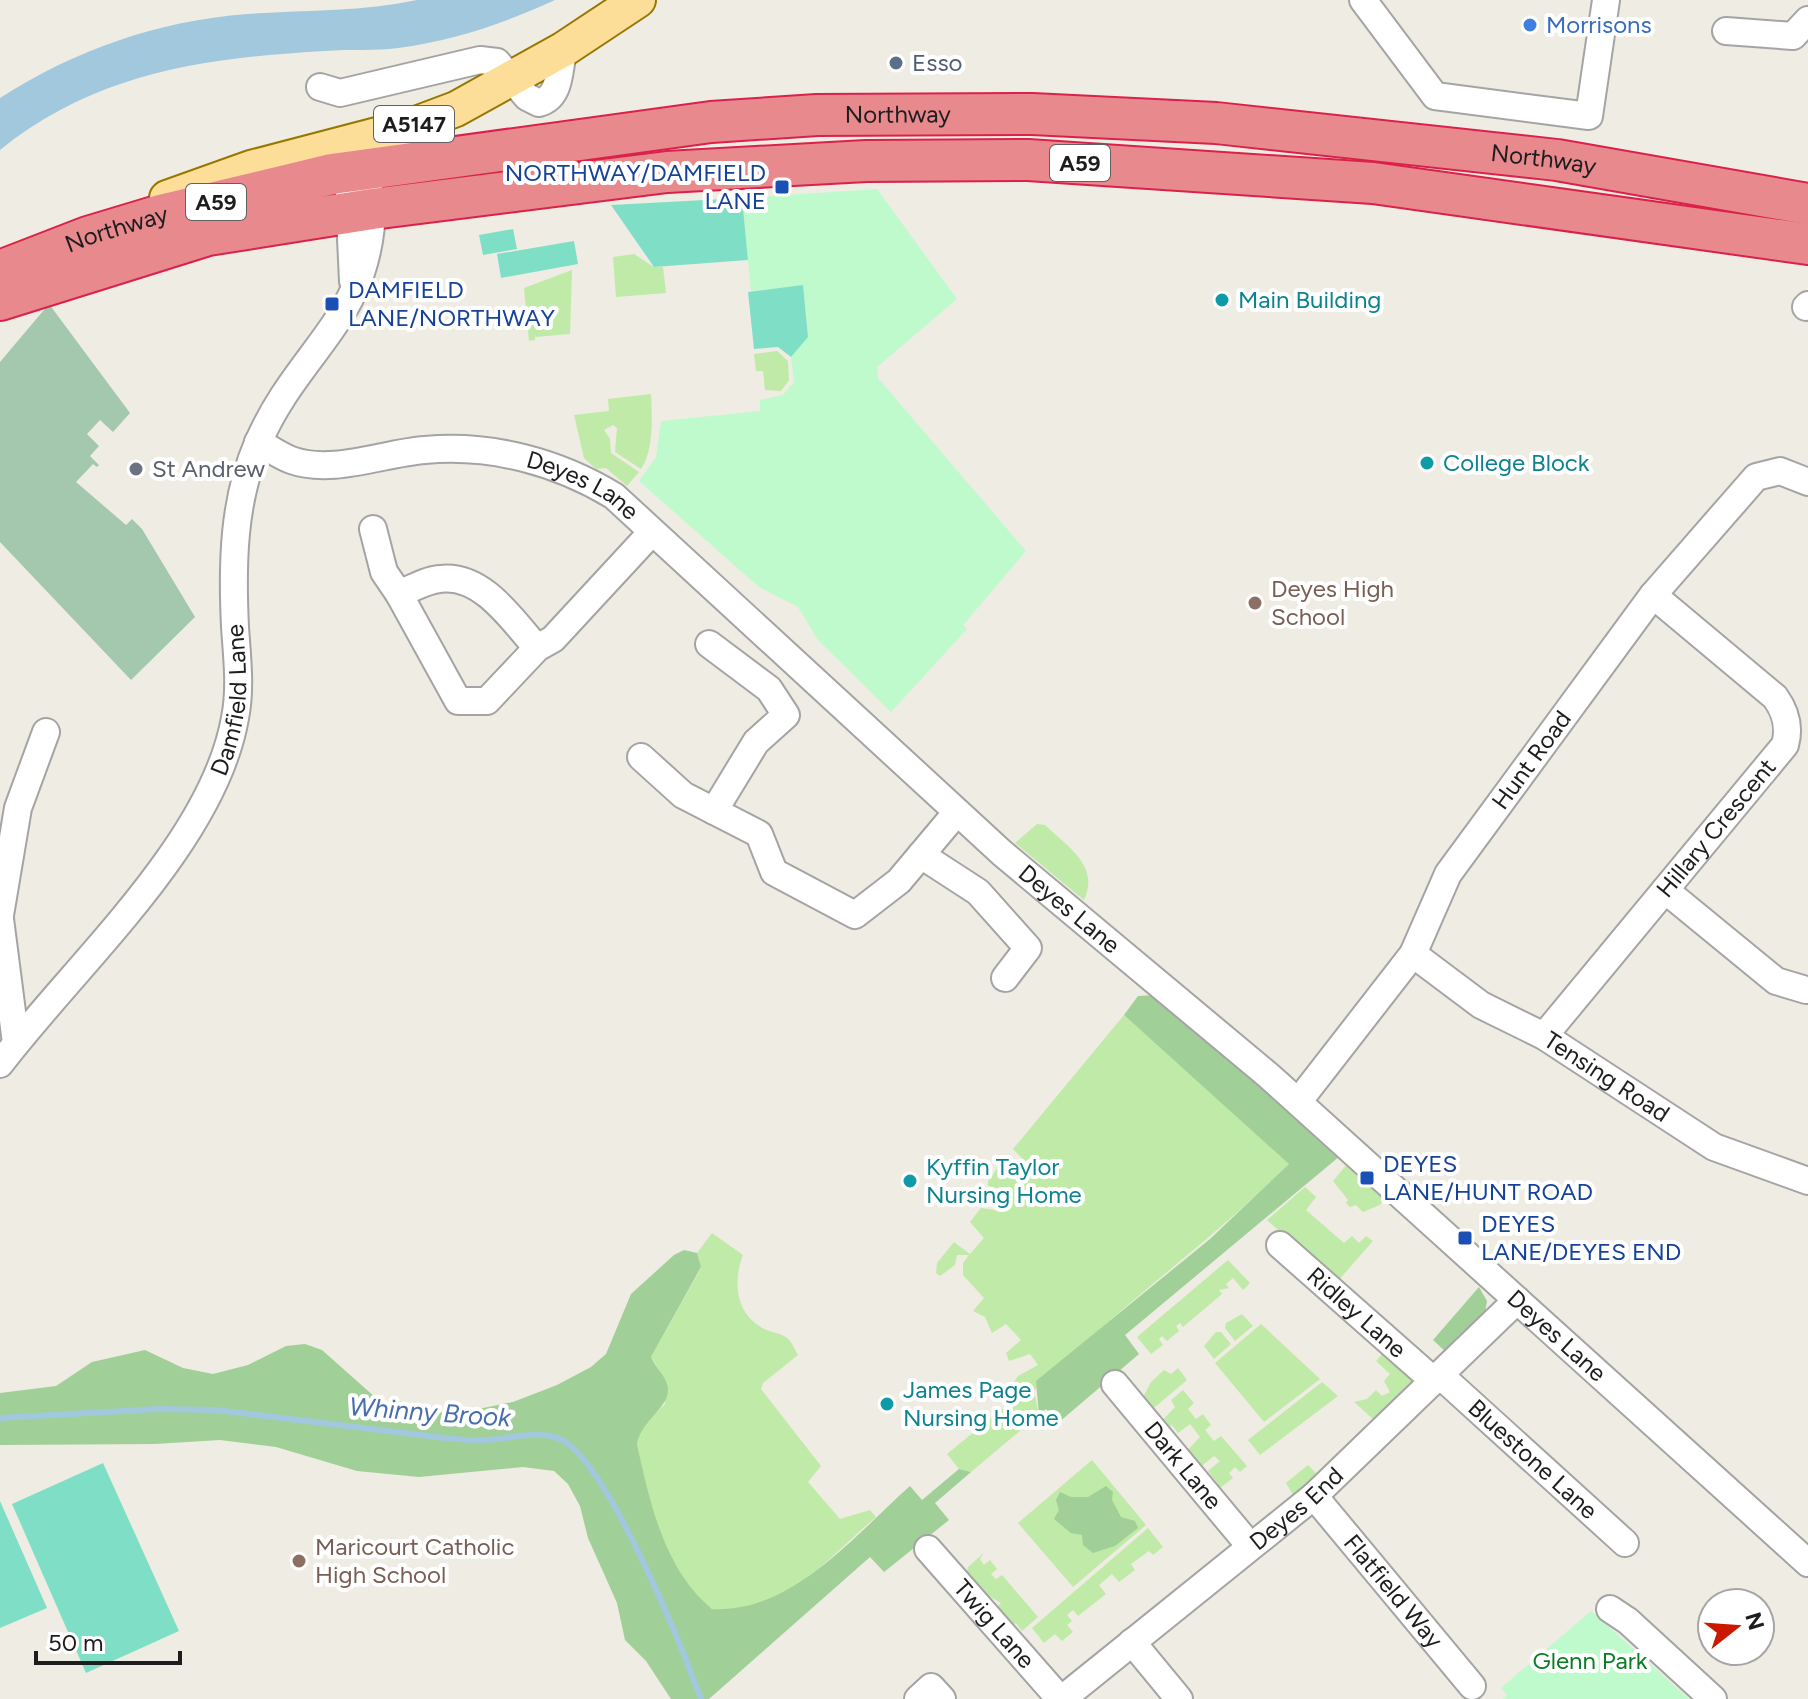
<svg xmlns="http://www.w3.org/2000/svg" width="1808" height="1699" font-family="Figtree,sans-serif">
<rect width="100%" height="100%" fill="#efece3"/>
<path fill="#c0eaa7" d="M634,254l20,13h9l3,26 -50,4 -3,-40z
M572,270l-2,64 -35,3v3l-6,1 -5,-53z
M777,351l11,10 1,19 -8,11 -16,-1 -2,-19h-7l-2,-17z
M651,394c1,23 3,56 -10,75l-26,-17 2,-24 -4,-3 -9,5 6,9 1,14 28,19 -12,14 -21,-18 -10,1 -12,-11 -10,-43 35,-4 -1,-12z
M1037,824l8,1c23,22 55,41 39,75l-69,-57z
M1124,1015l166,148c-81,81 -176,146 -256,228l5,24 -68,57 -12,-3 -12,-15 61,-50 -4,-7 14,-21 20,-11 -8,-11 -21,7 -3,-8 15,-13 -15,-16 -14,9 -7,-16 -12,-6 11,-13 -21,-23v-12l6,-8h-12l-2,10 -15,11 -4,-3 1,-10 17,-21 16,12 14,-16 -14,-16 11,-14 21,3 6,-20 -20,-5v-5l10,-14 19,14 12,-16 -16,-16z
M1348,1163l39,34 -7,8 -17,7 -7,-7 -6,2 -4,-4 2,-3 -15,-19z
M1305,1187l11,10 -10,13 38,33 8,-7 7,7 7,-7 7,5 -36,41 -70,-62z
M712,1233l31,22c-10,25 -8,57 18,72 7,5 16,5 23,9 8,4 10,13 14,19l-35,28 -2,6 60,77 -13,16 32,37 30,-9 6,7c-26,22 -51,49 -79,68 -21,15 -60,36 -86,23 -44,-22 -65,-120 -74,-164l2,-15 26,-25 -4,-31 -10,-16 50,-89 -4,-15z
M1228,1260l22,23 -7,7 -10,-12 -7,6 3,4 -10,2 3,4 -39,33 -3,-4 -4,3 3,5 -12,10 -5,-5 -3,3 4,6 -12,9 -14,-17z
M1242,1314l11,12 -18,15 -10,-13 1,-5z
M1261,1324l59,55 -56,43 -49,-59z
M1216,1332h5l10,12 -17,15 -10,-13z
M1387,1349l25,29 -1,4 -37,38 -20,-18 13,-3 9,-9 6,6 8,-4 -6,-11 6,-7 -14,-13z
M1178,1368l9,12 -38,32 -8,-11 10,-19 13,-12 7,4z
M1322,1382l16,14 -78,59 -12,-15z
M1183,1390l11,13 -6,6 8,10 7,-5 8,11 -6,5 9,11 7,-5 26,30 -7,6 -5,-5 -6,6 4,5 -17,13 -3,-3 5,-4 -10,-13 12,-10 -6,-5 -16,13 -13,-16 15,-16 -10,-13 -12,9 -6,-8 -7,5 -5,-7 15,-16 -4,-7z
M1092,1460l54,65 -73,62 -55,-64z
M1308,1465l9,9 -24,21 -7,-12z
M1148,1528l15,19 -10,8 -4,-4 -18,13 4,6 -16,12 -7,-8 -13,11 7,9 -28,22 -5,-6 -6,5 5,6 -5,4 6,7 -11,9 -7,-7 -11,9 -12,-15z
M984,1553l-4,6 4,6 6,-5 7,9 -6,5 5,5 6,-4 36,42 -16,14 -6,-8 -6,5 -16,-18 7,-7 -12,-7 -5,3 -18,-23 2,-9z"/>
<path fill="#a0cf97" d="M1155,995l185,161 -215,179 14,19 -81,69 -12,-14 -7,6 -3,-34 174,-142 79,-75 -165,-149 14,-19z
M684,1250l13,3 4,14 -50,90c4,10 13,17 16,27 7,22 -26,35 -30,60 13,59 27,125 75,165 79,5 143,-74 198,-123l12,14 37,-31 12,3 -36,31 14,17 -65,52 -14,-15 -161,142h-38l-25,-38 -21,-21 -8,-37 -29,-65 -8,-32 -12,-22 -14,-13 -31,-4 -104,10 -62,-6 -81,-24 -56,-7 -65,4 -155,1v-52l56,-7 36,-24 53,-12 38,18 30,6 35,-9 38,-19 19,-2 17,6 63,56 36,6 38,1 54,-11 44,-17 34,-18 15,-13 25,-60 43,-39z
M1479,1287l8,14 -2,12 -38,40 -14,-13z
M1106,1486l7,6 -1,8 9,17 14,4 3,7 -23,18 -22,7 -10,-8 -1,-10 -11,-2 -17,-14 5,-9 -3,-10 4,-8 11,5h17z"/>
<path fill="#a3c8ae" d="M49,304l81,109 -17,19 -13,-12 -13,14 12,12 -9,10 9,9 -2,2 -4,-3 -17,18 50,43 6,-6 10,10 53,88 -64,63 -131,-138v-180z"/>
<path fill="#befacb" d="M877,189l80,110 -80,68 1,11 148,173 -63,74 4,4 -76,83 -73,-72 -20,-33 -39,-20 -120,-106 17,-24 5,-36 99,-10v-11l23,-5 11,-13 -3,-25 17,-21 -5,-50 -52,5 -9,-93z
M1591,1611l98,88h-186l4,-4 -6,-7z"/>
<path fill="#7fdfc6" d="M742,198l6,62 -94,7 -43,-62z
M513,229l4,20 -34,6 -4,-20z
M574,241l4,23 -77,14 -4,-24z
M803,285l5,52 -17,20 -13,-10 -24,2 -6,-57z
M103,1463l76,168 -93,42 -74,-169z
M0,1501l47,107 -47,20z"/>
<path fill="#a2c8dd" d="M417,0h138c-50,23 -102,41 -157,48 -23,3 -48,1 -73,3 -119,7 -228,21 -325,99v-52c75,-48 157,-77 247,-84 57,-4 114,-2 170,-14z"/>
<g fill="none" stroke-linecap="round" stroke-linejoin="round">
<path stroke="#a2c8dd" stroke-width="6" d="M0,1418l158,-9 58,1 229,28c12,1 24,3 36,2 26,0 54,-11 79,-1 47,21 122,208 141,260"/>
<defs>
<g id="minor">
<path d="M1363,0l72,96 154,20 17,-116"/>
<path d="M1726,31l67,5 15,-16"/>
<path d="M320,87l20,6 140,-33 17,2 30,35 12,6c23,-6 19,-35 25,-54"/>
<path d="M349,196l4,85"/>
<path d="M1806,307l2,-2"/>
<path id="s1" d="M258,442c11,6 22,14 33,18 41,15 92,-7 134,-10 67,-6 133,12 189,46l388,357 267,223 539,487"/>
<path d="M373,529l11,43 15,22"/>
<path d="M709,644l60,45 17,26 -30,27 -42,69"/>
<path d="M537,648c-24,-27 -55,-75 -97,-69 -14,1 -29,10 -41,15l59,107h29l50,-53 16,-9 99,-107"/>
<path d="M641,757l42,38 76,39 15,38 81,43 44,-34 58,-69"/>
<path d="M921,855l57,37 50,56 -23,30"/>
<path d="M1665,890l111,91 30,9"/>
<path d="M0,915l18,-107 28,-76"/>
<path d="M0,919l16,124"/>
<path id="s2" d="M1413,954l68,51 63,31 170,111 94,34"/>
<path id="s3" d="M1544,1036l241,-291c5,-18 1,-33 -10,-48l-122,-102"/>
<path id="s4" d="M0,1064c76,-100 213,-221 235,-346 6,-29 2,-62 0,-91 -3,-63 -2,-126 23,-184 41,-96 117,-126 114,-247"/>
<path id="s5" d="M1298,1102l115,-148 35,-80 205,-279 103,-118 24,-6 28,11"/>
<path id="s6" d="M1280,1245l154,136"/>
<path id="s7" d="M1441,1376l184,167"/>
<path id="s8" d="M1115,1384l135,162"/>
<path id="s9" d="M1314,1496l158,190"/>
<path id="s10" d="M928,1549l132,150"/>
<path d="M1610,1609l18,12 85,78"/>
<path d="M1132,1642l47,57"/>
<path d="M918,1699l13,-12 11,12"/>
<path id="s11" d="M1062,1699l252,-203 203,-196"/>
</g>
<path id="major" d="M167,198l84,-30 157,-41 48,-18 108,-60 74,-49"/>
<g id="highway">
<path id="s12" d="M0,271l88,-34 73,-22 171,-41 379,-52 106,-7 215,-1 184,9 341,37 251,44"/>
<path d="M0,300l208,-65 164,-26 295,-37 199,-11 162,-1 345,23 435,61"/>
</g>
</defs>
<use href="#minor" stroke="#a4a4a4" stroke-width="30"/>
<use href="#major" stroke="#967700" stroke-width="38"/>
<use href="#highway" stroke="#db2149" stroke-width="44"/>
<use href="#minor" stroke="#fff" stroke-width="26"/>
<use href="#major" stroke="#fdde99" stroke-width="34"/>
<use href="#highway" stroke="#e8898e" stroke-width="40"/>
</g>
<circle fill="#3f7fe0" stroke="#fff" stroke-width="3" cx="1530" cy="25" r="8"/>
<circle fill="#5c6f8a" stroke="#fff" stroke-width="3" cx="896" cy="63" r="8"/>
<g fill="#1a4fb4" stroke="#fff" stroke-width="3">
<rect x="774" y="179" width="16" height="16" rx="4"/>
<rect x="324" y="296" width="16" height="16" rx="4"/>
<rect x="1359" y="1170" width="16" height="16" rx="4"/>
<rect x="1457" y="1230" width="16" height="16" rx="4"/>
</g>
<g fill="#0f9aa8" stroke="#fff" stroke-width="3">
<circle cx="1222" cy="300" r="8"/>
<circle cx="1427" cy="463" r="8"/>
<circle cx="910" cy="1181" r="8"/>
<circle cx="887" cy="1404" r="8"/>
</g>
<circle fill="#6b7280" stroke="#fff" stroke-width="3" cx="136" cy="469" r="8"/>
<g fill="#8d6e63" stroke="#fff" stroke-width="3">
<circle cx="1255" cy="603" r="8"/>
<circle cx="299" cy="1561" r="8"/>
</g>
<g text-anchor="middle" stroke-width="8" stroke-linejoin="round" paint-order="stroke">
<g fill="#fff" stroke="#616161" stroke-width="2">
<rect x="374" y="106" width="80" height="36" rx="6"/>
<rect x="1050" y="145" width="60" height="36" rx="6"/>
<rect x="186" y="184" width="60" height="36" rx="6"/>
</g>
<g font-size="22" font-weight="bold" fill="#1d1d1d">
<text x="414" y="132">A5147</text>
<text x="1080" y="171">A59</text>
<text x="216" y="210">A59</text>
</g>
<g font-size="24" fill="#366cbe" stroke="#fff" text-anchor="start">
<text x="1546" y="33">Morrisons</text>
</g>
<g font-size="24" fill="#4e5e75" stroke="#fff" text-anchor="start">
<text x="912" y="71">Esso</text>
</g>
<g font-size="24" fill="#1d1d1d" stroke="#fff">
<text dy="8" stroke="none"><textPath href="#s12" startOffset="916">Northway</textPath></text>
<text dy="8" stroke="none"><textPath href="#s12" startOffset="1564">Northway</textPath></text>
<text dy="8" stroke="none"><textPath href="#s12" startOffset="124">Northway</textPath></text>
<text dy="8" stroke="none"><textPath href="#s1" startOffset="338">Deyes Lane</textPath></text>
<text dy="8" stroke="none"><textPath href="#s4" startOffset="440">Damfield Lane</textPath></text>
<text dy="8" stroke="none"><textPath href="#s5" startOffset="416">Hunt Road</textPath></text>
<text dy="8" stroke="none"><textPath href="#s3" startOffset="270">Hillary Crescent</textPath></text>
<text dy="8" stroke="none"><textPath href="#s1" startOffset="986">Deyes Lane</textPath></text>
<text dy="8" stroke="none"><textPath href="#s2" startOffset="230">Tensing Road</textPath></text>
<text dy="8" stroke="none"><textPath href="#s6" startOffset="102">Ridley Lane</textPath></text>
<text dy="8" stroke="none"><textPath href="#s1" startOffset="1634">Deyes Lane</textPath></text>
<text dy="8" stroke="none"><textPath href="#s7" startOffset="124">Bluestone Lane</textPath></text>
<text dy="8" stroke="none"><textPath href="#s8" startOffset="106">Dark Lane</textPath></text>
<text dy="8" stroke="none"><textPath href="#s11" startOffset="302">Deyes End</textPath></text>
<text dy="8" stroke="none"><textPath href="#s9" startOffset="124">Flatfield Way</textPath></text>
<text dy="8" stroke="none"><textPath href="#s10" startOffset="100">Twig Lane</textPath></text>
</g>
<g font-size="24" fill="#164399" stroke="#fff" text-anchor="start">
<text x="766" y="181" text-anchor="end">NORTHWAY/DAMFIELD<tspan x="766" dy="28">LANE</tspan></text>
<text x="348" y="298">DAMFIELD<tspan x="348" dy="28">LANE/NORTHWAY</tspan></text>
<text x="1383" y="1172">DEYES<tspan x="1383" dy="28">LANE/HUNT ROAD</tspan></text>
<text x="1481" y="1232">DEYES<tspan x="1481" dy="28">LANE/DEYES END</tspan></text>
</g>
<g font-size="24" fill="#0d838f" stroke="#fff" text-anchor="start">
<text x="1238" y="308">Main Building</text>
<text x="1443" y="471">College Block</text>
<text x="926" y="1175">Kyffin Taylor<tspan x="926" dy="28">Nursing Home</tspan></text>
<text x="903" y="1398">James Page<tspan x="903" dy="28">Nursing Home</tspan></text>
</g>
<g font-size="24" fill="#5b616d" stroke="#fff" text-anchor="start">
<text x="152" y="477">St Andrew</text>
</g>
<g font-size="24" fill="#785e54" stroke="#fff" text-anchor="start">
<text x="1271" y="597">Deyes High<tspan x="1271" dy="28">School</tspan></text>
<text x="315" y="1555">Maricourt Catholic<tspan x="315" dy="28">High School</tspan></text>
</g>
<g font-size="24" fill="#0a7d22" stroke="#fff">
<text x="1590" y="1669">Glenn Park</text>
</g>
<g font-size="26" font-style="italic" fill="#486eae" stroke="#fff">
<text transform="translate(430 1412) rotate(4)" y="9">Whinny Brook</text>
</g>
</g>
<g transform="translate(1736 1627) rotate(73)"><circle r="38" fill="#ffffff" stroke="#a5a5a5" stroke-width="2"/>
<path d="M0-6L14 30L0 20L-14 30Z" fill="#ca1900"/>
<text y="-12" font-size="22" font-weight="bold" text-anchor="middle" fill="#1d1d1d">N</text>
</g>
<path d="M36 1651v12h144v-12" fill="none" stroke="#1d1d1d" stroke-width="4"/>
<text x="48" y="1651" font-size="24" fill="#1d1d1d" stroke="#ffffff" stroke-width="6" paint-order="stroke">50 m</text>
</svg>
